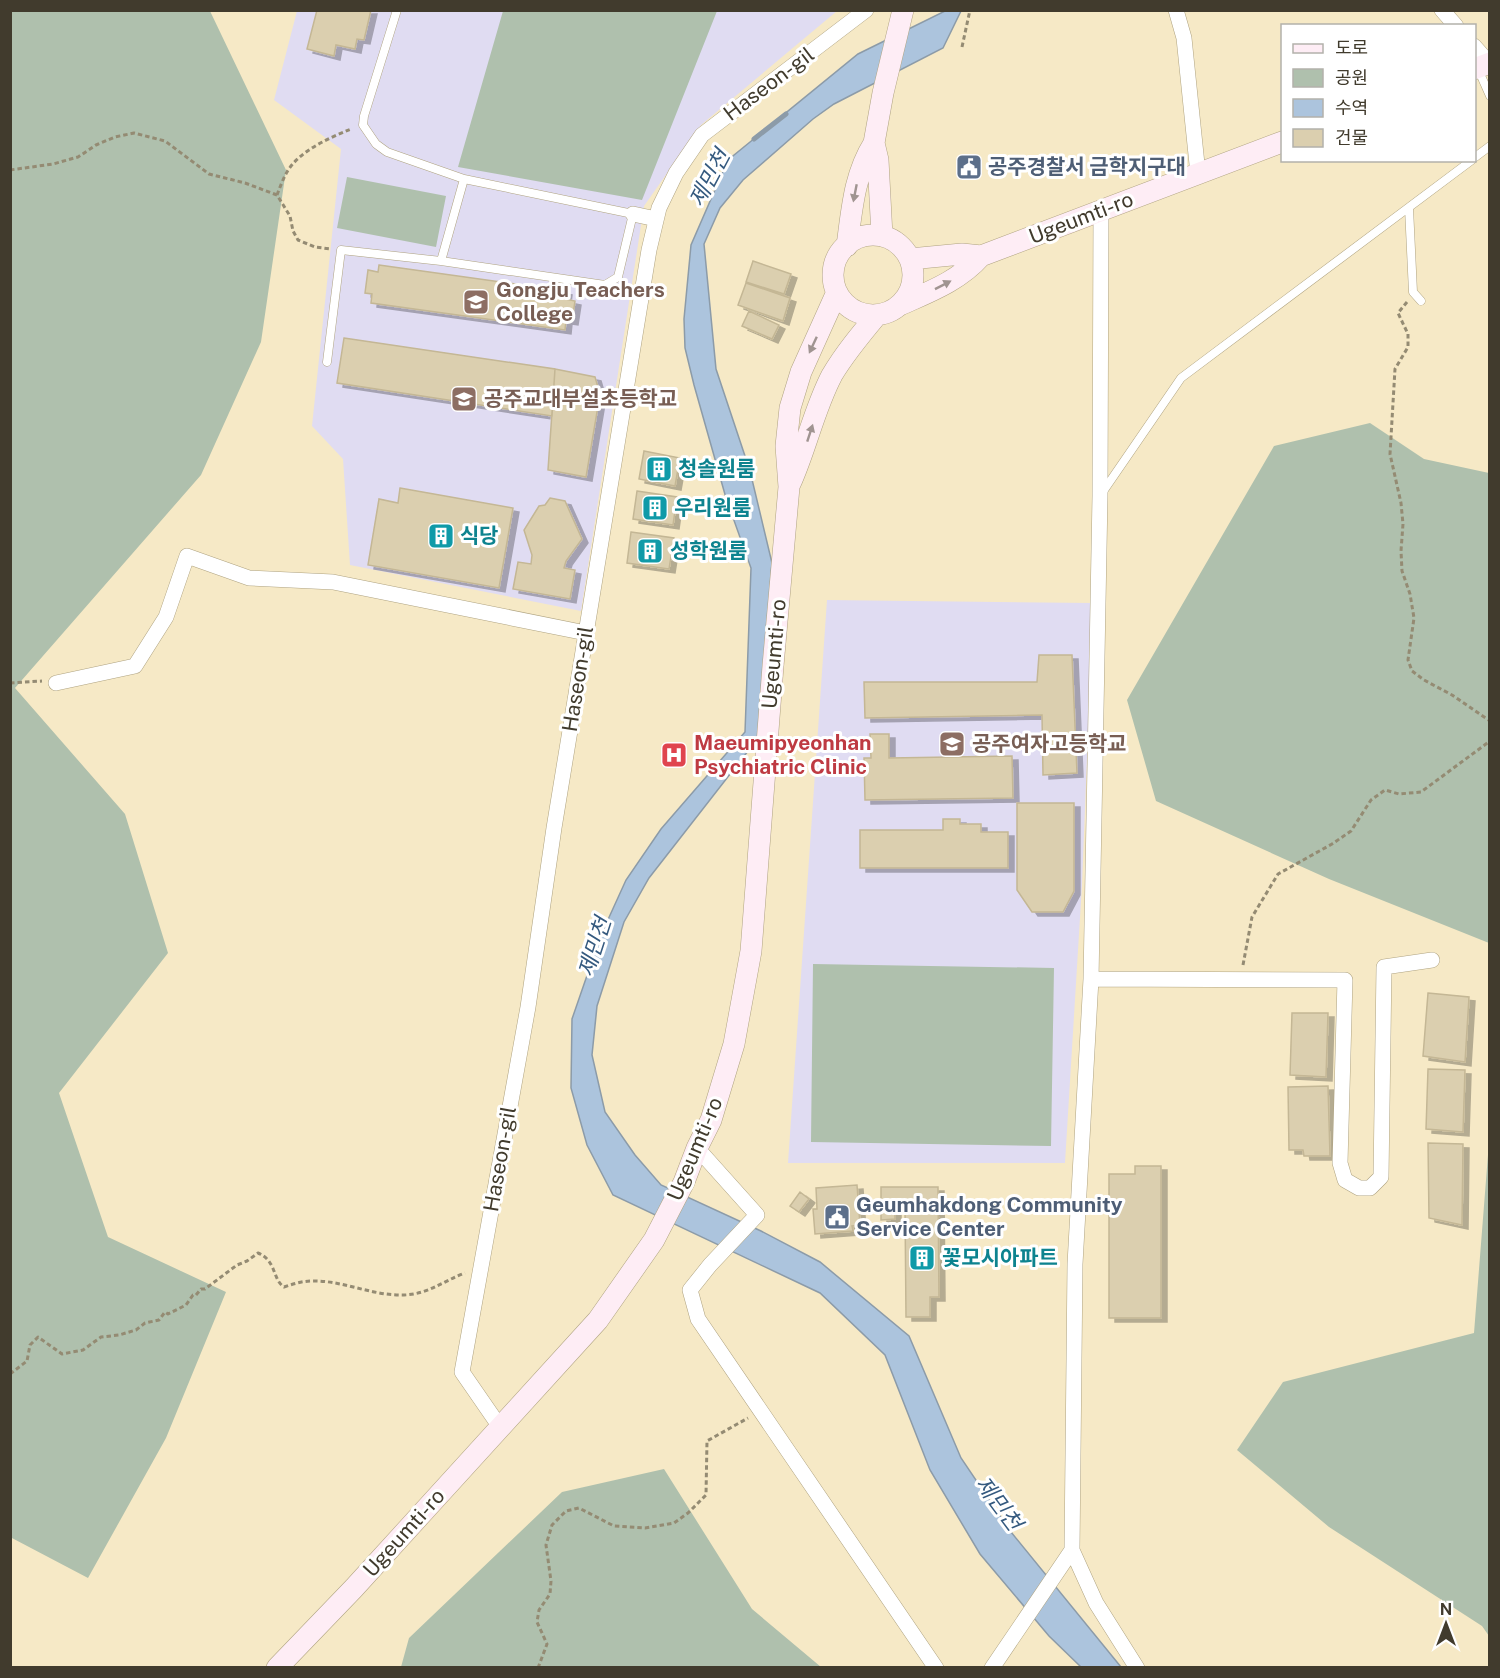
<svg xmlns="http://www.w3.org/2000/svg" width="1500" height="1678" font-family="'Public Sans','Noto Sans KR',sans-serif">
<defs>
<filter id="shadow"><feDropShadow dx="6" dy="4" stdDeviation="0" flood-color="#0004"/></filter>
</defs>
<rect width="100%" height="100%" fill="#f6e9c6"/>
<path fill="#e0dcf2" d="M297,11h540l-136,114 -57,81 -63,405 -231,-46 -7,-106 -31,-33 29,-277 -67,-49z
M827,600l266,3 -11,282 -17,278h-277z"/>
<path fill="#afc0ad" d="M10,11h200l76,159 -25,172 -60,133 -186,213 110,126 43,139 -109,140 49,144 118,55 -60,146 -78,140 -78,-41z
M503,11h214l-75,189 -184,-33z
M347,177l99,19 -10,51 -99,-19z
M1370,423l54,36 65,14v470l-160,-64 -173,-78 -29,-101 147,-254z
M813,964l241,4 -3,178 -240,-4z
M1489,1142v494l-7,-10 -153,-99 -92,-77 46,-68 191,-49z
M664,1469l88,140 69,58h-420l8,-29 153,-146z"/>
<path fill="#acc4dd" stroke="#8c9ba8" stroke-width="1.5" d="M945,11h16l-18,37 -109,56 -21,15 -70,61 -23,28 -16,36 12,125 34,102 22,92 -13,174 -110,141 -25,44 -27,84 -5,49 13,57 30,43 26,30 100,46 59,31 89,74 52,122 50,74 110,135h-40l-32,-31 -69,-82 -50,-84 -45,-115 -65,-62 -207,-98 -26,-50 -16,-57 1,-69 29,-84 25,-55 35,-51 84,-97 6,-164 -25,-70 -32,-113 -9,-37 -1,-29 7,-74 37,-85 130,-106z"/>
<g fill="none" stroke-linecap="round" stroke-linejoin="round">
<path stroke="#8c9ba8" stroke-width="5" d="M754,139l32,-25"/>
</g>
<path fill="#dbcfaf" stroke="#c4b795" stroke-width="1.5" filter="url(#shadow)" d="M317,10h54l-7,30 -7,-1 -2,10 -19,-4 -2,11 -27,-7z
M753,261l38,13 -7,20 -38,-12z
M379,265l187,26 -1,8 10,2 -3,20 -6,-1 -1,10 -194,-27 1,-9 -7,-1 3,-23 10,2z
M746,283l44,15 -7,23 -45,-16z
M749,311l30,14 -7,14 -30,-13z
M344,338l211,31 -3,47 -215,-33z
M555,369l40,8 5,17 -14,83 -38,-7z
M644,451l36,7 -5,28 -36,-7z
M400,488l113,20 -14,80 -131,-23 11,-66 19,4z
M637,491l40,6 -4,28 -40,-6z
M550,498l15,3 17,38 -16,22 -2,7 11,2 -5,29 -57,-10 5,-27 13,2 1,-9 -8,-25 15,-24 6,-1z
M631,532l43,6 -5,31 -42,-6z
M1039,655h33l5,118 -34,2 -1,-60 -177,3 -1,-36h173z
M870,734h19v24l123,-2 1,42 -148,2 -1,-42h7z
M1017,803h57v88l-11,21h-31l-15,-22z
M943,819h17v5h21v8h27v36h-148v-38h83z
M1428,993l41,4 -4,65 -42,-6z
M1292,1013h36l-2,64 -36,-2z
M1428,1069l37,1 -2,62 -37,-3z
M1328,1086l2,70h-26l-1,-6h-14l-1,-63z
M1428,1143l35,1 -1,81 -33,-7z
M1135,1166h26v152h-52v-144h26z
M857,1185l3,40 -8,1 1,5 -38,3 -2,-25h4l-1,-21z
M881,1187h57l1,110h-9v20h-24l-1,-109h-10v11l-14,1z
M800,1192l9,7 -10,13 -9,-6z"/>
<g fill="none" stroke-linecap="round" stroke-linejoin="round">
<defs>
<path id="lane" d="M397,10l-33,106 -1,9 13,19 11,8 77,27
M1478,69l12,27
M1474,158l16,-12
M1409,208l4,84 8,9
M327,362l14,-112 100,11 164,24 13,-8 15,-63 -169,-35 -23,82
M1102,493l79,-115 291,-218"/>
<path id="street" d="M1176,10l8,28 14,136
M1442,10l14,16
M1474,46l15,17
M1101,211l-1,285 -9,483 -16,285 -3,286 24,53 41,65
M633,214l23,5
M56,683l79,-17 31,-49 21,-61 62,22 84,4 253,51
M1091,979l254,1 -5,183 5,17 14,8h11l11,-11 3,-210 48,-7
M697,1148l60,67 -47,50 -20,25 8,29 238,349
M500,1427l-38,-55 66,-365 26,-179 95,-578 10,-42 17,-35 26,-38 164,-125
M992,1668l80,-118"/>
<path id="secondary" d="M1474,69l16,-6
M833 275a40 40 0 1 1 80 0a40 40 0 1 1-80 0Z
M882,236l-4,-76 -4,-17 9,-50 20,-83
M847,246c5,-37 7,-71 27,-103
M910,259l52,-5 19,2
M900,305c29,-13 59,-24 81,-49l301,-114
M790,484c16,-35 24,-75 42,-109 13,-22 29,-41 45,-60
M277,1668l77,-80 244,-268 56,-80 30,-58 13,-34 14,-28 23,-76 17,-93 22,-285 16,-179 -3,-41 4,-38 11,-36 36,-80"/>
</defs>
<use href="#lane" stroke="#afa381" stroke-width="9"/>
<use href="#street" stroke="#afa381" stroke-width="16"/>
<use href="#secondary" stroke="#afa381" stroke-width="22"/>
<path stroke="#948b73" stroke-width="3" stroke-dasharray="4.5 3" stroke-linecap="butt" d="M962,47l8,-37
M10,170l43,-6 25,-7 18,-12 19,-8 19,-4 31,8 44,33 36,9 32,12 13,21 3,15 5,9 17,7 16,2
M277,195c3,-8 6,-16 10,-23 12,-21 42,-34 64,-43
M1407,302l-9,11 10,21v13l-13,22 -5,85 11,49 2,21 -2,27 1,20 8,23 4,24 -6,42 4,11 12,9 28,15 38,26
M10,683l32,-2
M1243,965l9,-48 26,-43 54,-30 19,-13 20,-31 14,-10 14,4 22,-2 69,-51
M10,1374l17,-13 3,-16 8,-8 24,17 21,-4 18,-13 18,-2 17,-5 9,-7 14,-3 6,-8 3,2 18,-9 7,-10h3l5,-6h4l32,-24 10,-4 11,-8c19,8 14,26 26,34 9,-3 18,-6 28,-6 30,-1 60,15 92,14 25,-1 39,-14 61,-22
M538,1668l9,-24 -10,-22 2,-12 11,-16 1,-13 -5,-36 6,-20 14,-14 13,-3 35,18 31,2 29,-5 14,-10 18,-18 1,-54 41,-23"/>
<use href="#lane" stroke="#fff" stroke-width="8"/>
<use href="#street" stroke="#fff" stroke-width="15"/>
<use href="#secondary" stroke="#feedf5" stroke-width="21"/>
</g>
<defs><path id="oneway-solid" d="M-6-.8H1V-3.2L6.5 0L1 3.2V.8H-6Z" transform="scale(1.5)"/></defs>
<g fill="#a09491">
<use href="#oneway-solid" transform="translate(855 193) rotate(101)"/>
<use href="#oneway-solid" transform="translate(943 285) rotate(-27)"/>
<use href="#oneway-solid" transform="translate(813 345) rotate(115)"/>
<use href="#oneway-solid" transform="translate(810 433) rotate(-72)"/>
</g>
<defs>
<symbol id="civic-square" viewBox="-11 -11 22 22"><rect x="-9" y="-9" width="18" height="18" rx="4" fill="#5c6f8a" stroke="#fff"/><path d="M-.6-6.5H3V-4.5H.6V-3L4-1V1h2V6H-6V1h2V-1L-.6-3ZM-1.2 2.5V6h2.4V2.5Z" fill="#fff"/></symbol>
<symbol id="university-square" viewBox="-11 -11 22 22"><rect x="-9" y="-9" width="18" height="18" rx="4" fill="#8d6e63" stroke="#fff"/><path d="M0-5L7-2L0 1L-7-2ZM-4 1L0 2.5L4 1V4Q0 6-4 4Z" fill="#fff"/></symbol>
<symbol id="school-square" viewBox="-11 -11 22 22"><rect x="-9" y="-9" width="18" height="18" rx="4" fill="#8d6e63" stroke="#fff"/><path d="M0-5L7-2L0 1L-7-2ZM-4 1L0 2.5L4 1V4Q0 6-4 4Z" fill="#fff"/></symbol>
<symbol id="building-square" viewBox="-11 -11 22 22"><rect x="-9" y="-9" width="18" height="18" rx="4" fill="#0f9aa8" stroke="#fff"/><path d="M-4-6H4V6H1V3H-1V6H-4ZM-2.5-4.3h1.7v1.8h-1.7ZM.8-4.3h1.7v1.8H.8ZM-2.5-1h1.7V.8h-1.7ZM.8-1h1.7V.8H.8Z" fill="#fff"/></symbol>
<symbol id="hospital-square" viewBox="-11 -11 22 22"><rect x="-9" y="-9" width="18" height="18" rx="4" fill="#e0444e" stroke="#fff"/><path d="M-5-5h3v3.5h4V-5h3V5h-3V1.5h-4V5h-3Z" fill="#fff"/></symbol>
</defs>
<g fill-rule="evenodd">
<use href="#civic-square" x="954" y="152" width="30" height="30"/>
<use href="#university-square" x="461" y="287" width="30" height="30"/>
<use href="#school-square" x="449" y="384" width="30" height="30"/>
<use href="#building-square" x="644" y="454" width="30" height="30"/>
<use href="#building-square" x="640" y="493" width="30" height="30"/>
<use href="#building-square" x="426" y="521" width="30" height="30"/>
<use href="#building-square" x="635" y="536" width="30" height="30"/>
<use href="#school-square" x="937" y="729" width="30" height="30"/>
<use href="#hospital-square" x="659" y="740" width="30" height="30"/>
<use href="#civic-square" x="822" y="1202" width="30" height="30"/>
<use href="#building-square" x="907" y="1243" width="30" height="30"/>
</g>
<g text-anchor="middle" stroke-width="6" stroke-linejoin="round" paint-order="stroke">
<g font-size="21" fill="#413b2d" stroke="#fff">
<text transform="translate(769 84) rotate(-37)" y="7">Haseon-gil</text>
<text transform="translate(1081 218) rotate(-21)" y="7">Ugeumti-ro</text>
<text transform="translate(774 654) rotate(-85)" y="7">Ugeumti-ro</text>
<text transform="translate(578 679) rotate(-81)" y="7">Haseon-gil</text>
<text transform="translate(695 1149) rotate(-67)" y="7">Ugeumti-ro</text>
<text transform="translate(500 1159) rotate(-80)" y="7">Haseon-gil</text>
<text transform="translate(404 1533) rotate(-48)" y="7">Ugeumti-ro</text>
</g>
<g font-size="21" font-weight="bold" fill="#4e5e75" stroke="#fff" text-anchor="start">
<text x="988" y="174">공주경찰서 금학지구대</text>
<text x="856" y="1212">Geumhakdong Community<tspan x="856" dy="24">Service Center</tspan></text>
</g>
<g font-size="21" font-weight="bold" fill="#785e54" stroke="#fff" text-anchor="start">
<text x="496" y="297">Gongju Teachers<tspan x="496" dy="24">College</tspan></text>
<text x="484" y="406">공주교대부설초등학교</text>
<text x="972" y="751">공주여자고등학교</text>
</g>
<g font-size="21" font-weight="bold" fill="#0d838f" stroke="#fff" text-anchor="start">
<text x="678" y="476">청솔원룸</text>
<text x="674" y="515">우리원룸</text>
<text x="460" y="543">식당</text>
<text x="670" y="558">성학원룸</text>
<text x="942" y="1265">꽃모시아파트</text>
</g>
<g font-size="21" font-weight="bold" fill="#be3a42" stroke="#fff" text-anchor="start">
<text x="694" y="750">Maeumipyeonhan<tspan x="694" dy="24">Psychiatric Clinic</tspan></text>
</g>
<g font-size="22" font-style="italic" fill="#355a7f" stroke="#fff">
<text transform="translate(709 178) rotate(-62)" y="8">제민천</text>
<text transform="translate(594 947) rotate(-72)" y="8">제민천</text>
<text transform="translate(999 1503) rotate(53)" y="8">제민천</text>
</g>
</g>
<rect width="1500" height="1678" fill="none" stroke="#413b2d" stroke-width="24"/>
<rect x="1281" y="24" width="195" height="138" fill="#ffffff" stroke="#b3b1ab" stroke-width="1.5"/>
<rect x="1293" y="44" width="30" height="9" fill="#feedf5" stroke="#b3b1ab" stroke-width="1.5"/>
<text x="1335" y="54" font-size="18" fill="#413b2d">도로</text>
<rect x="1293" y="69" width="30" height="18" fill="#afc0ad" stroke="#b3b1ab" stroke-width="1.5"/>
<text x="1335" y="84" font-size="18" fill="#413b2d">공원</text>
<rect x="1293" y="99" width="30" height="18" fill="#acc4dd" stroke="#b3b1ab" stroke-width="1.5"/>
<text x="1335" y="114" font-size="18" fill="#413b2d">수역</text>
<rect x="1293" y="129" width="30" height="18" fill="#dbcfaf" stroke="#b3b1ab" stroke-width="1.5"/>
<text x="1335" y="144" font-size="18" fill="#413b2d">건물</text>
<g transform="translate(1446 1624)" stroke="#ffffff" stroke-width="4.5" paint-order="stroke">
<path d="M0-4.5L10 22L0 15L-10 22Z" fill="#413b2d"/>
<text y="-9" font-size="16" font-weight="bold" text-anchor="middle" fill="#413b2d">N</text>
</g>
</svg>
